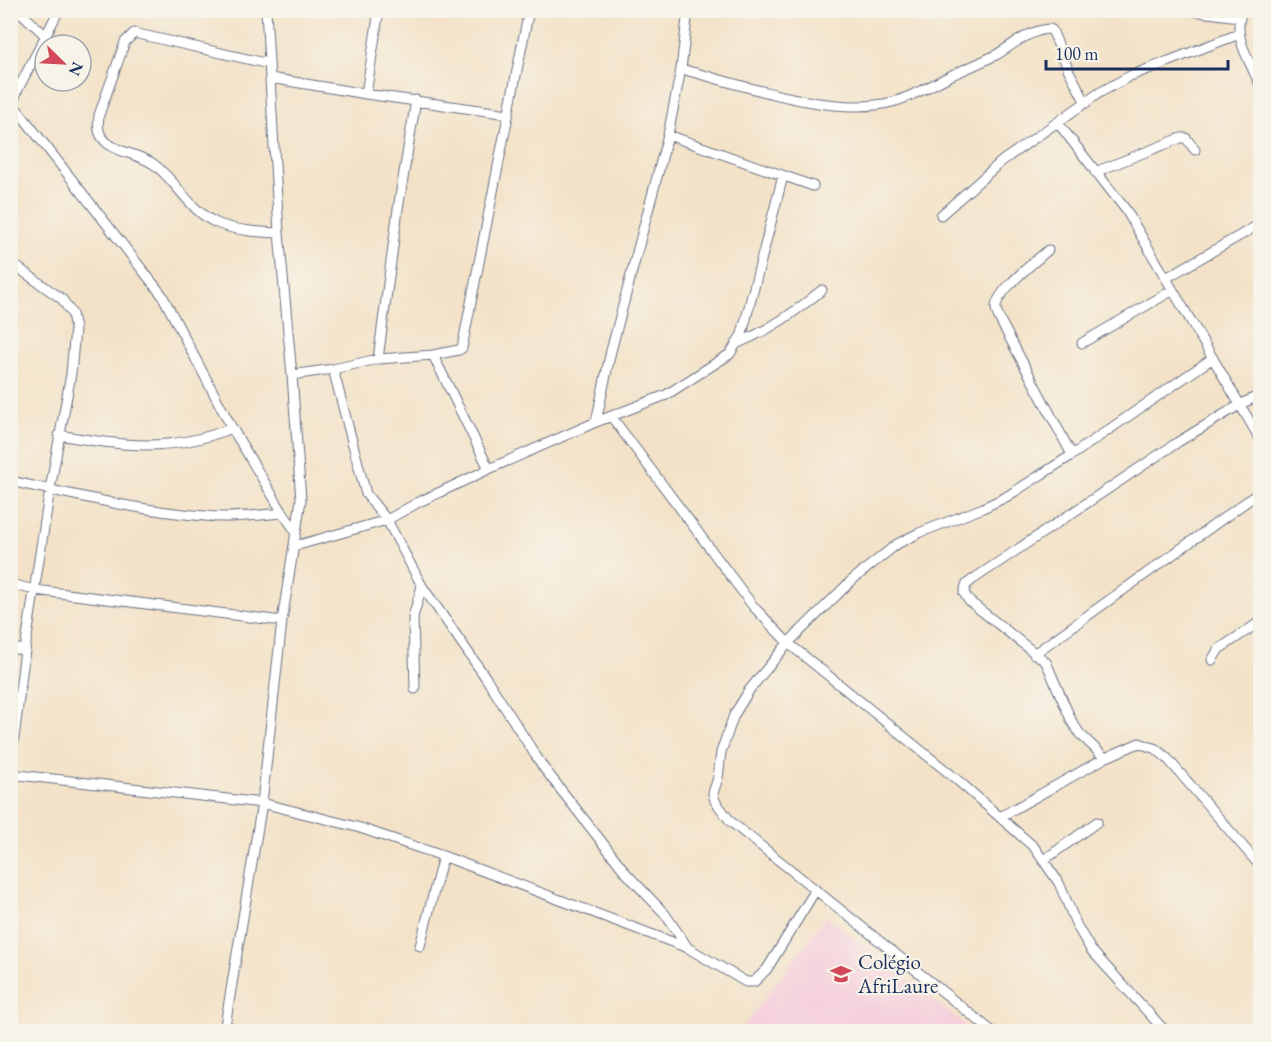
<svg xmlns="http://www.w3.org/2000/svg" width="1271" height="1042" font-family="'EB Garamond',serif">
<rect width="100%" height="100%" fill="#f7f3e8"/>
<filter id="ink" filterUnits="userSpaceOnUse"><feTurbulence type="fractalNoise" baseFrequency=".0167" numOctaves="2"/><feDisplacementMap in="SourceGraphic" scale="12" xChannelSelector="R" yChannelSelector="G"/><feConvolveMatrix kernelMatrix="1 2 1 2 8 2 1 2 1" color-interpolation-filters="sRGB"/></filter>
<filter id="wash" filterUnits="userSpaceOnUse"><feTurbulence type="fractalNoise" baseFrequency=".008" numOctaves="4" result="noise"/><feDisplacementMap in="SourceGraphic" scale="24" xChannelSelector="R" yChannelSelector="G"/><feGaussianBlur stdDeviation="1.35" result="paint"/><feColorMatrix in="noise" values="0 0 0 0 0 0 0 0 0 0 0 0 0 0 0 0 0 1.4 0 .05"/><feComposite in="paint" operator="in"/></filter>
<g filter="url(#wash)">
<rect width="100%" height="100%" fill="#f3e2c7"/>
<path fill="#f5cfdb" d="M826,916l147,115h-233z"/>
</g>
<g filter="url(#ink)">
<g fill="none" stroke-linecap="round" stroke-linejoin="round">
<defs>
<path id="street" d="M18,10l28,26
M59,10l-43,83 -2,9 2,6 146,187 70,133 51,85 13,19
M1185,10l54,7
M1243,10c-13,23 8,53 17,75
M269,64l-135,-31 -9,9 -26,73c-1,9 -2,18 6,26 12,12 35,13 50,24 23,18 36,48 64,59 19,7 40,8 60,9
M681,69c59,15 155,50 215,32 20,-6 39,-18 58,-27 14,-6 28,-12 42,-19 15,-9 34,-25 53,-26l3,1 17,41 17,32
M270,78l96,16 142,20
M366,94l13,-84
M1058,123l68,87 134,229
M668,135l145,51
M1095,172l86,-34h5l9,12
M941,215l61,-54 97,-68 31,-17 109,-42
M1048,250c-12,11 -53,42 -52,58 0,4 2,7 3,10l73,137
M10,262l52,37 10,15 3,15 -4,45 -21,115 -25,161 -15,120
M1166,278l94,-54
M738,343c32,-13 57,-31 84,-53
M1082,343l91,-53
M433,355l56,114
M378,359l20,-150 18,-109
M333,369l33,125 21,26 35,66 64,92 57,89 84,107 38,40 23,34
M292,375l41,-6 45,-10 55,-4 26,-5 3,-2 67,-338
M1260,395l-19,9 -63,38 -206,138 -6,5 -2,8 5,8 77,61 26,60 8,12 25,24 34,-15 17,6 11,9 93,108
M611,416l142,190 35,37 167,135 79,69 25,36 18,43 14,24 75,82
M596,422l70,-27 64,-41 12,-20 41,-158
M59,435c64,11 111,18 173,-7
M10,481c65,14 129,30 195,35 26,3 52,-1 78,-3
M295,546l92,-26 30,-17 72,-34 107,-47 15,-71 57,-216 13,-66 7,-59
M10,584l25,6 247,31
M10,648l15,2
M1034,654l226,-162
M1212,660l7,-11 41,-27
M415,689l-2,-72 9,-31
M10,774l252,29 95,24 86,29 245,92 58,34h8l13,-13 48,-78
M1000,817l105,-59
M1044,860l53,-38
M420,946l23,-90
M225,1026l21,6
M224,1032l38,-229 20,-182 19,-121 -9,-125 -13,-142 -13,-223
M993,1032l-262,-210 -16,-21 -2,-8 5,-15 3,-26 13,-37 16,-26 38,-46 63,-62 46,-37 22,-11 64,-25 23,-11 66,-42 141,-97"/>
</defs>
<use href="#street" stroke="#676e83" stroke-width="11"/>
<use href="#street" stroke="#fff" stroke-width="9"/>
</g>
</g>
<defs>
<symbol id="school-bare" viewBox="-9 -9 18 18"><path d="M0-5L7-2L0 1L-7-2ZM-4 1L0 2.5L4 1V4Q0 6-4 4Z" fill="#d1495b" stroke="#f7f3e8" stroke-width="2.5" paint-order="stroke"/></symbol>
</defs>
<g fill-rule="evenodd">
<use href="#school-bare" x="826" y="959" width="30" height="30"/>
</g>
<g text-anchor="middle" stroke-width="4.5" stroke-linejoin="round" paint-order="stroke">
<g font-size="21" fill="#1b2f5e" stroke="#f7f3e8" text-anchor="start">
<text x="858" y="969">Colégio<tspan x="858" dy="24">AfriLaure</tspan></text>
</g>
</g>
<rect width="1271" height="1042" fill="none" stroke="#f7f3e8" stroke-width="36"/>
<g transform="translate(63 63) rotate(114)"><circle r="28" fill="#f7f3e8" stroke="#9fa5b1" stroke-width="1.5"/>
<path d="M0-4.5L10 22L0 15L-10 22Z" fill="#d1495b"/>
<text y="-9" font-size="16" font-weight="bold" text-anchor="middle" fill="#1b2f5e">N</text>
</g>
<path d="M1046 60v9h182v-9" fill="none" stroke="#1b2f5e" stroke-width="3"/>
<text x="1055" y="60" font-size="18" fill="#1b2f5e" stroke="#f7f3e8" stroke-width="4.5" paint-order="stroke">100 m</text>
</svg>
